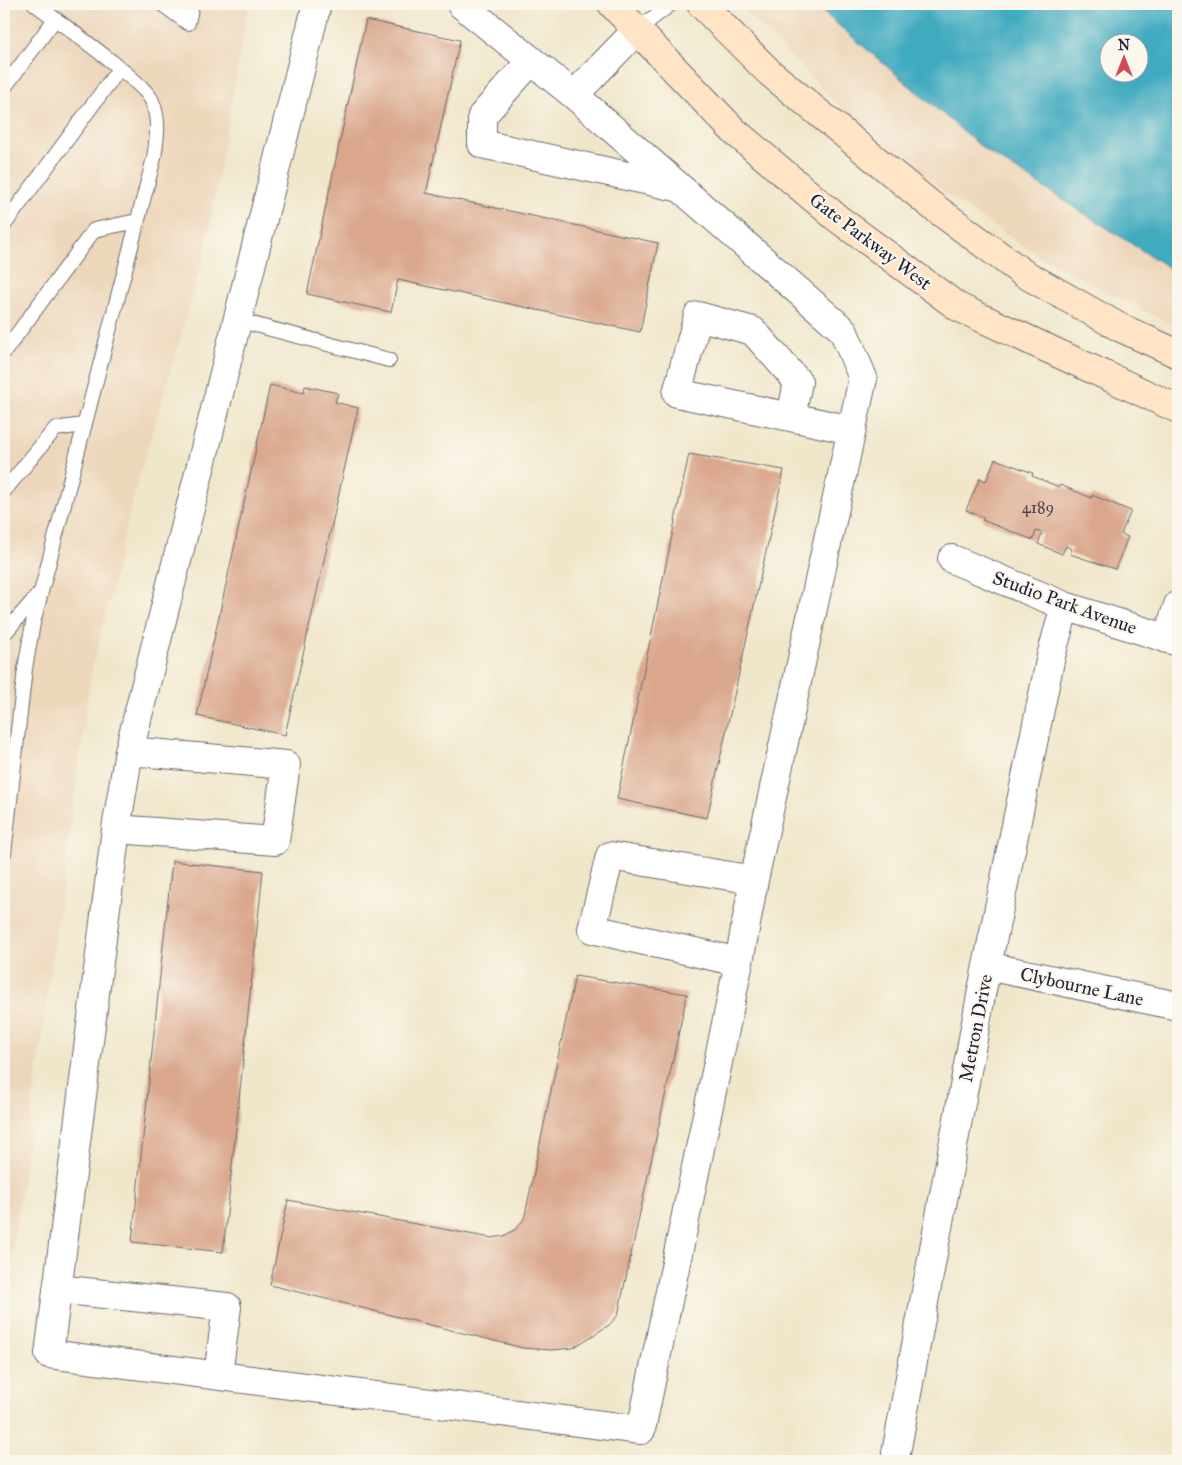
<svg xmlns="http://www.w3.org/2000/svg" width="1182" height="1465" font-family="'IM FELL Great Primer',serif">
<rect width="100%" height="100%" fill="#fbf7ec"/>
<filter id="ink" filterUnits="userSpaceOnUse"><feTurbulence type="fractalNoise" baseFrequency=".02" numOctaves="2"/><feDisplacementMap in="SourceGraphic" scale="10" xChannelSelector="R" yChannelSelector="G"/><feConvolveMatrix kernelMatrix="1 2 1 2 8 2 1 2 1" color-interpolation-filters="sRGB"/></filter>
<filter id="wash" filterUnits="userSpaceOnUse"><feTurbulence type="fractalNoise" baseFrequency=".0096" numOctaves="4" result="noise"/><feDisplacementMap in="SourceGraphic" scale="20" xChannelSelector="R" yChannelSelector="G"/><feGaussianBlur stdDeviation="1.12" result="paint"/><feColorMatrix in="noise" values="0 0 0 0 0 0 0 0 0 0 0 0 0 0 0 0 0 1.4 0 .05"/><feComposite in="paint" operator="in"/></filter>
<g filter="url(#wash)">
<rect width="100%" height="100%" fill="#f0e7cb"/>
<path fill="#edd7bb" d="M4,4h245l-45,253 -70,238 -43,179 -87,642z
M738,4h87l-1,10 161,136 186,119 7,-3v62l-132,-67 -99,-66 -107,-89z"/>
<path fill="#40aabf" stroke="#31667d" fill-rule="evenodd" d="M825,4h353v262l-7,3 -186,-119 -161,-137zM1110,42h30v30h-30z"/>
<g id="blocks">
<path fill="#daa78d" d="M366,20l94,20 -34,153 232,50 -18,89 -242,-52 -7,32 -84,-18z
M270,385l34,8 1,-7 33,7 -3,9 23,6 -73,327 -88,-19z
M689,454l95,16 -77,348 -90,-19z
M995,459l38,14 -1,3 27,11 1,-2 32,13v-3l39,16 -10,23 7,3 -13,32 -45,-15 2,-5 -6,-3 -4,8 -24,-10 4,-11 -6,-2 -3,9 -51,-20 2,-2 -18,-8 14,-32 6,3z
M172,861l91,10 -40,381 -91,-10z
M575,976l112,18 -69,321 -9,10 -36,23 -21,2 -29,-2 -253,-63 18,-85 203,38 13,-2 12,-7 8,-10 4,-18z"/>
</g>
</g>
<g filter="url(#ink)">
<use href="#blocks" fill-opacity="0" stroke="#6a676d" stroke-width="1"/>
<g fill="none" stroke-linecap="round" stroke-linejoin="round">
<defs>
<path id="service" d="M162,4l26,19 4,-19
M637,30l34,-26
M4,88l51,-69
M4,225l115,-156
M237,320l152,40
M4,352l90,-122 43,-9
M4,491l51,-62 28,-4
M4,634l34,-39
M4,853l21,-184 8,-46 121,-465c3,-20 6,-38 -2,-57 -6,-18 -96,-81 -117,-97"/>
<path id="minor" d="M317,4l-188,747 157,14 -11,76 -159,-12 -67,525 592,76 98,-468 -147,-33 18,-73 144,24 109,-502 -20,-48 -269,-235
M461,4l113,91 63,-65
M531,61l-49,55v28l195,43
M791,417l7,-35 -45,-51 -55,-15 -21,77 175,37
M952,559l113,47 113,36
M1167,639l11,-34
M116,829l13,-78
M739,962l15,-82
M987,966l191,40
M57,1289l170,18 -9,68
M896,1453l86,-463 69,-334 14,-50"/>
<path id="secondary" d="M612,4l122,127 103,87 121,89 220,102
M701,4l69,69 161,132 92,68 96,54 59,27"/>
</defs>
<use href="#service" stroke="#6a676d" stroke-width="16"/>
<use href="#minor" stroke="#6a676d" stroke-width="30"/>
<use href="#secondary" stroke="#6a676d" stroke-width="30"/>
<use href="#service" stroke="#fff" stroke-width="14"/>
<use href="#minor" stroke="#fff" stroke-width="28"/>
<use href="#secondary" stroke="#ffe4c6" stroke-width="28"/>
</g>
</g>
<g text-anchor="middle" stroke-width="4.5" stroke-linejoin="round" paint-order="stroke">
<g font-size="16" fill="#504350">
<text x="1038" y="513">4189</text>
</g>
<g font-size="19" fill="#22223b" stroke="#fbf7ec">
<text transform="translate(871 241) rotate(37)" y="7">Gate Parkway West</text>
<text transform="translate(1065 602) rotate(20)" y="7">Studio Park Avenue</text>
<text transform="translate(1082 986) rotate(12)" y="7">Clybourne Lane</text>
<text transform="translate(975 1028) rotate(-79)" y="7">Metron Drive</text>
</g>
</g>
<rect width="1182" height="1465" fill="none" stroke="#fbf7ec" stroke-width="20"/>
<g transform="translate(1124 58)"><circle r="24" fill="#fbf7ec" stroke="#a4a2a5"/>
<path d="M0-4L9 19L0 12L-9 19Z" fill="#d1495b"/>
<text y="-8" font-size="14" font-weight="bold" text-anchor="middle" fill="#22223b">N</text>
</g>
</svg>
